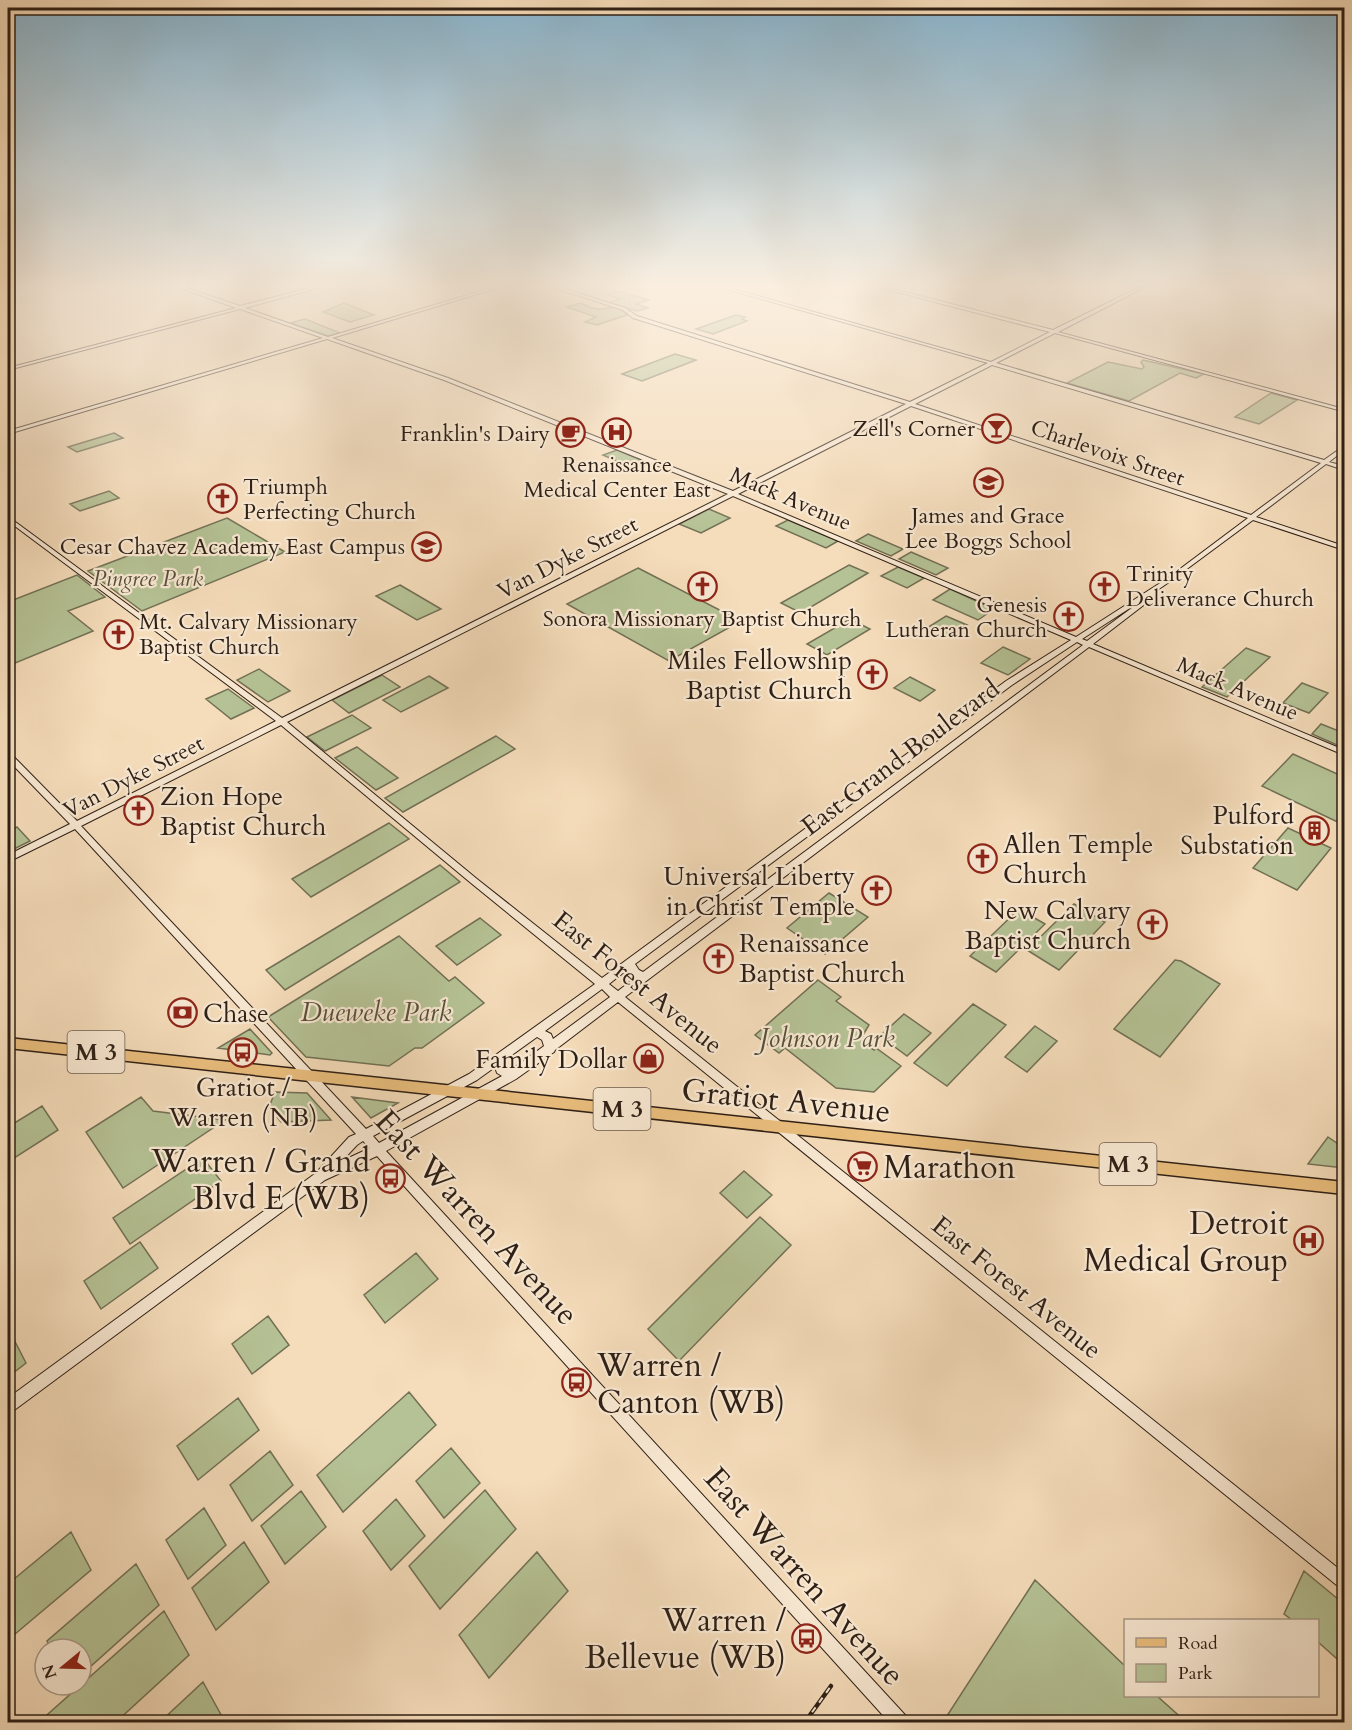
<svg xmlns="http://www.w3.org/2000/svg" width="1352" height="1730" font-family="Cardo,serif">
<rect width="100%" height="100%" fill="#f5dcba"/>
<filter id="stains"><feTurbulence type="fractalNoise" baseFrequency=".00333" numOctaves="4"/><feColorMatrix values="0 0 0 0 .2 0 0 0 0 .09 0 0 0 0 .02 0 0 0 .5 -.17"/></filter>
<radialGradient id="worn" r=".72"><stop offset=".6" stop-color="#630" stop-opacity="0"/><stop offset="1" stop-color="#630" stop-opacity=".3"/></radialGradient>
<path fill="#b5c295" stroke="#727055" stroke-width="1.5" d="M618,291l31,9 -13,4 12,4 -11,3 -28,-8 11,-4 -13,-5z
M344,303l30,12 -24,7 -27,-10z
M580,303c5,2 14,7 20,6 12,0 16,-7 27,6l-30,10 -12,-3 11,-5 -29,-10z
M736,315l9,2 -3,2 5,2 -34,13 -17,-5z
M305,319l35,14 -12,3 -38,-13z
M675,354l21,6 -54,21 -20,-7z
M1143,360l61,14 -8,4 -16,-5 -51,28 -62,-18 41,-21 34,7 2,-2 -3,-5z
M1271,393l26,7 -38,24 -24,-7z
M114,433l9,5 -46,14 -9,-5z
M617,450l29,12 -13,6 -30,-13z
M109,491l10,7 -39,13 -10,-7z
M709,509l21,9 -29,15 -22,-9z
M227,518l58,34 -143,59 -54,-40z
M788,520l50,21 -12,7 -50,-22z
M868,534l35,15 -12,7 -35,-15z
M911,552l37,16 -12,7 -37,-16z
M849,565l19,8 -67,40 -20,-10z
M898,567l26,11 -17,10 -26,-12z
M638,568l103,53 -72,40 -102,-57z
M77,575l28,22 -37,14 25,20 -85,35v-64z
M400,585l41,24 -24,11 -41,-24z
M950,589l44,20 -16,11 -45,-20z
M946,616l21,9 -20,13 -20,-10z
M850,619l20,10 -43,26 -20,-11z
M1003,647l27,12 -22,16 -27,-12z
M1246,648l24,9 -43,40 -25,-10z
M259,669l31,22 -22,11 -31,-22z
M382,675l18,12 -51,26 -17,-13z
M429,676l19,12 -47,24 -18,-12z
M910,677l25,13 -15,11 -26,-13z
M1302,683l26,10 -19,20 -26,-10z
M228,689l26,19 -23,11 -25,-20z
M352,715l19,13 -46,23 -18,-14z
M1321,724l23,9v15l-32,-14z
M496,736l19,13 -112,63 -18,-14z
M357,747l41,31 -22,12 -41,-32z
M1293,754l51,23v48l-82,-39z
M389,823l20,16 -98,58 -19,-18z
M17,827l13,14 -22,11v-20z
M1288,828l43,20 -34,42 -44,-22z
M440,865l20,17 -175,108 -19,-20z
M829,893l39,24 -43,37 -38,-26z
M1074,904l31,18 -46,48 -32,-20z
M1019,909l26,15 -49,48 -26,-16z
M480,918l21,17 -44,30 -21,-19z
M399,936l50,45 6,-4 29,26 -62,45h-7l-26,18 -83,-9 -38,-40z
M1175,960l6,1 39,23 -60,73 -46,-28z
M818,980l23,17 -5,4 33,24 -6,10 2,9 9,6 2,-2 25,18 -27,26 -38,-4 -51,-40 -6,5 -24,-18z
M973,1004l33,21 -59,61 -33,-23z
M904,1014l27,19 -24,23 -27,-20z
M1035,1026l22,15 -30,31 -22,-15z
M250,1029l22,24 -2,2 -52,-7z
M275,1092l32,1 24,27 -50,2 -12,-15z
M141,1097l12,14 72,9 -102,68 -37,-56z
M352,1097l46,6 -27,15z
M42,1106l16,24 -50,32v-35z
M1328,1137l16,11v20l-36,-4z
M203,1158l18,23 -91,63 -17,-26z
M744,1171l28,24 -25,23 -27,-25z
M760,1217l31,28 -112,116 -31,-32z
M140,1242l18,26 -57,41 -17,-28z
M416,1253l22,26 -53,44 -21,-28z
M268,1316l21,29 -37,29 -20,-30z
M8,1328l18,35 -18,14z
M409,1392l27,33 -93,87 -26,-37z
M238,1398l21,32 -61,50 -21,-34z
M451,1448l29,35 -36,35 -28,-37z
M270,1451l23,34 -41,36 -22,-36z
M485,1490l31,39 -76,80 -31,-43z
M301,1491l25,36 -41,37 -24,-38z
M396,1499l29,37 -34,34 -28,-39z
M204,1508l22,37 -38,34 -22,-39z
M71,1532l20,38 -83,70v-56z
M244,1542l25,40 -53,48 -24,-42z
M537,1552l31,39 -79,87 -30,-43z
M136,1564l23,41 -78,70v-26h-30l-4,-8z
M1304,1571l40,33v61l-26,-23v-22h-26l-8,-6z
M1035,1580l90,86 1,30h31l29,26h-243z
M164,1611l25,44 -73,67h-77z
M203,1682l22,40h-65z"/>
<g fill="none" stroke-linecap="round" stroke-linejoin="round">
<defs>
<path id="secondary" d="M178,287h6l56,19 74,-19h7l-76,21 83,29 166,-50h7l-169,51 116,40 285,113 173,-87 -273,-86 -10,-8 -71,-23h7l66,21 12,8 273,86 78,-39 -269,-76h7l265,75 59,-30 -172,-45h7l168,43 87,-43h5l-87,45 286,77v2h-2l-287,-78 -59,30 328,97 20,-14v4l-15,12 15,4v4l-18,-6 -70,53 88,29v4l-91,-30 -81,60 -16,11 2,1v2l-65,50 251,106v5l-255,-108 -464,350 719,576v16l-5,-2 -721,-585 -63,48 -1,2 -38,27 -130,72 520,565 2,6h-19l-512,-566 -52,24 -312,231 -5,2v-15l308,-225 33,-36 7,-3 -281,-305 -67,33v-7l62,-31 -62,-64v-6h3l66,67 199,-100 -268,-200v-4l2,1 272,200 446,-224 -284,-114 -117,-41 -319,95v-3l315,-93 -83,-29 -232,61v-2l228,-60zM992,365l329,98 -70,52 -336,-111zM911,406l337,112 -80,60 -92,59 -338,-143zM733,496l338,144 -65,41 -404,297 -125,-99 -190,-157zM1144,599l-57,42 -5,-2zM1077,642l6,3 -440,327 -4,-2 -4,-6 377,-279zM281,725l190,158 124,101 -126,90 -103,55 -285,-303zM628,969l3,7 5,1 -18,14 -9,-7zM602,989l8,8 -57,42 -2,-5 -6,-3zM537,1037l5,3 2,6 -33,24 -5,-2 -1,-8zM495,1067l2,6 5,3 -123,67 -6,-7 104,-56zM363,1141l7,7 -28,13 15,-16z"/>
<path id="primary" d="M8,1038l1336,144v12l-1336,-146z"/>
</defs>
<use href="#secondary" stroke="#2e1f15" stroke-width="2"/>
<use href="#primary" stroke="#2e1f15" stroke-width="3"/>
<use href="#secondary" fill="#f8e8d2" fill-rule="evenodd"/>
<use href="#primary" fill="#eabe7d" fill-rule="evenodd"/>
<defs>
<path id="rail" d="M805,1722l26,-36"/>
</defs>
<use href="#rail" stroke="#2e1f15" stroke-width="4.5"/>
<use href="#rail" stroke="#f8e8d2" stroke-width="2" stroke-dasharray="6" stroke-linecap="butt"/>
</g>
<linearGradient id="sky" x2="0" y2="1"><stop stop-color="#89b7d2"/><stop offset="0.54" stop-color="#faefe0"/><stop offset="1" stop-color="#faefe0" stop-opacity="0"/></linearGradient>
<rect width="1352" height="529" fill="url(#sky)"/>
<defs>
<symbol id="bar-ring" viewBox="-11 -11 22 22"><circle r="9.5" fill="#f8e8d2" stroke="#8f2418" stroke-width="1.5"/><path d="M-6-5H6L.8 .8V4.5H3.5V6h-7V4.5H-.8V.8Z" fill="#8f2418"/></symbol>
<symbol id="hospital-ring" viewBox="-11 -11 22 22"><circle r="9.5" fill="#f8e8d2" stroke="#8f2418" stroke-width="1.5"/><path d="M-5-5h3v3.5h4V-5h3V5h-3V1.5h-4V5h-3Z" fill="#8f2418"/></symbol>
<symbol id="cafe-ring" viewBox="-11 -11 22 22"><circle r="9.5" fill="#f8e8d2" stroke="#8f2418" stroke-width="1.5"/><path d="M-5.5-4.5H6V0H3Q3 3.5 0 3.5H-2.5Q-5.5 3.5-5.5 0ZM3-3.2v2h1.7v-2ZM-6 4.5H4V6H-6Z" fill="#8f2418"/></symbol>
<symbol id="school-ring" viewBox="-11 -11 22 22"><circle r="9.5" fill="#f8e8d2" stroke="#8f2418" stroke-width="1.5"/><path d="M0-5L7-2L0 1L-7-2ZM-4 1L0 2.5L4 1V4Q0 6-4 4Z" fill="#8f2418"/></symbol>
<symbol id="church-ring" viewBox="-11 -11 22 22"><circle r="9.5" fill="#f8e8d2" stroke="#8f2418" stroke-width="1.5"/><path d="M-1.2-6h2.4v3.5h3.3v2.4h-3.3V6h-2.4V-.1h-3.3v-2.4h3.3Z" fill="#8f2418"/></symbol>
<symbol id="building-ring" viewBox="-11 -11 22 22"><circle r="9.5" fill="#f8e8d2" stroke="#8f2418" stroke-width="1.5"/><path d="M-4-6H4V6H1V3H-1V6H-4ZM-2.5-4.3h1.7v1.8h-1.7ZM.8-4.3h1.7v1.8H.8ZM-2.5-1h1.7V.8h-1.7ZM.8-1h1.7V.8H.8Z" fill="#8f2418"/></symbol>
<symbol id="bank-ring" viewBox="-11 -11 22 22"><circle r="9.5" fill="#f8e8d2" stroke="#8f2418" stroke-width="1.5"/><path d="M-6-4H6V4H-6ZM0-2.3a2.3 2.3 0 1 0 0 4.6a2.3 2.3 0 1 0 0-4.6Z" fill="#8f2418"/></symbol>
<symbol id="bus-ring" viewBox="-11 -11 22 22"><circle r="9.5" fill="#f8e8d2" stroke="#8f2418" stroke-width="1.5"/><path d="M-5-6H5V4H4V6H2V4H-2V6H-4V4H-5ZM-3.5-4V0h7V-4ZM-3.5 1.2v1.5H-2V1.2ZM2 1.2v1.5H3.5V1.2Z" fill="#8f2418"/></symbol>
<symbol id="shop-ring" viewBox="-11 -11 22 22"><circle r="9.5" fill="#f8e8d2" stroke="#8f2418" stroke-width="1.5"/><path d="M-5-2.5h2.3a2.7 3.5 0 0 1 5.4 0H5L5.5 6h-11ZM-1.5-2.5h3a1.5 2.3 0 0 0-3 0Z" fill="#8f2418"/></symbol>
<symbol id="supermarket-ring" viewBox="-11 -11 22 22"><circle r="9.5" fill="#f8e8d2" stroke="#8f2418" stroke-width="1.5"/><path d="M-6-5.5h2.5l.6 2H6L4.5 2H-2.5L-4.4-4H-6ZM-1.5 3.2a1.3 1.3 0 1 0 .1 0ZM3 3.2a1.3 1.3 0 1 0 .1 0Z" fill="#8f2418"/></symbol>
</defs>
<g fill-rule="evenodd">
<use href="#bar-ring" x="980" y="412" width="33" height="33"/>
<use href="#hospital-ring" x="600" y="416" width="33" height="33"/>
<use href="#cafe-ring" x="554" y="416" width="33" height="33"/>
<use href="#school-ring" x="972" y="466" width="33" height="33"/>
<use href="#church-ring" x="206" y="482" width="33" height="33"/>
<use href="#school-ring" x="410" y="530" width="33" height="33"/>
<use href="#church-ring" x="686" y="570" width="33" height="33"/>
<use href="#church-ring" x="1088" y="570" width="33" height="33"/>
<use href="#church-ring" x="1052" y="600" width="33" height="33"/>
<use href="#church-ring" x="102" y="618" width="33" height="33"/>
<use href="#church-ring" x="856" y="658" width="33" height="33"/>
<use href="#church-ring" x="122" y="794" width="33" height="33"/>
<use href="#building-ring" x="1298" y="814" width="33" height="33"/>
<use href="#church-ring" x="966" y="842" width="33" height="33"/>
<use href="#church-ring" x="860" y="874" width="33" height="33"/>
<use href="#church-ring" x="1136" y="908" width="33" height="33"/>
<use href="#church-ring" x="702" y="942" width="33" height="33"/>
<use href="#bank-ring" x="166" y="996" width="33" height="33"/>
<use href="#bus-ring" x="226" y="1036" width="33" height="33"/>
<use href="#shop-ring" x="632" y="1042" width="33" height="33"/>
<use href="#supermarket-ring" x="846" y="1150" width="33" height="33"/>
<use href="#bus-ring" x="374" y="1162" width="33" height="33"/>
<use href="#hospital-ring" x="1292" y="1224" width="33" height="33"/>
<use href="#bus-ring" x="560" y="1366" width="33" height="33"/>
<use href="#bus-ring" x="790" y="1622" width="33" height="33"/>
</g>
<g text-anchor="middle" stroke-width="4.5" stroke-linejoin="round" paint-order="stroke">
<g font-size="22" fill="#2e1f15" stroke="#f8e8d2" text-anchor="end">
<text x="975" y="436">Zell's Corner</text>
<text x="550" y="441">Franklin's Dairy</text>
<text x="617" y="472" text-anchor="middle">Renaissance<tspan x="617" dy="25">Medical Center East</tspan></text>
<text x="243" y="494" text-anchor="start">Triumph<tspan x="243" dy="25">Perfecting Church</tspan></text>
<text x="988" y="523" text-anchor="middle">James and Grace<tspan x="988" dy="25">Lee Boggs School</tspan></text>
<text x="405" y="554">Cesar Chavez Academy East Campus</text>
<text x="1126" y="581" text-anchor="start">Trinity<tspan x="1126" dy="25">Deliverance Church</tspan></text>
<text x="1047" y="612">Genesis<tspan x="1047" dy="25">Lutheran Church</tspan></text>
<text x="702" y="626" text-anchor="middle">Sonora Missionary Baptist Church</text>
<text x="139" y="629" text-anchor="start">Mt. Calvary Missionary<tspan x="139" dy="25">Baptist Church</tspan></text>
</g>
<g font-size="22" fill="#2e1f15" stroke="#f8e8d2">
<text transform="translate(1108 452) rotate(19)" y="8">Charlevoix Street</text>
<text transform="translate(791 498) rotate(23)" y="8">Mack Avenue</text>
<text transform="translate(567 557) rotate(-27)" y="8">Van Dyke Street</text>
<text transform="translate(1238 688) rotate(23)" y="8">Mack Avenue</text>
<text transform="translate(133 776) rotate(-27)" y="8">Van Dyke Street</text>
</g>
<g font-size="22" font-style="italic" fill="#56503b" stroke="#f8e8d2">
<text x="148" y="586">Pingree Park</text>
</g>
<g fill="#f8e8d2" stroke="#6b5b4e" stroke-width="1.5">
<rect x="67.5" y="1031" width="57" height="42" rx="4.5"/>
<rect x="593.5" y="1088" width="57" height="42" rx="4.5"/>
<rect x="1099.5" y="1143" width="57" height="42" rx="4.5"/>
</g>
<g font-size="24" font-weight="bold" fill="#2e1f15">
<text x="96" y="1060">M 3</text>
<text x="622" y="1117">M 3</text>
<text x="1128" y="1172">M 3</text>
</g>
<g font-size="26" fill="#2e1f15" stroke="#f8e8d2" text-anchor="end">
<text x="852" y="669">Miles Fellowship<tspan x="852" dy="30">Baptist Church</tspan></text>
<text x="160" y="805" text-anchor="start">Zion Hope<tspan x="160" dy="30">Baptist Church</tspan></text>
<text x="1294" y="824">Pulford<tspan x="1294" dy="30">Substation</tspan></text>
<text x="1003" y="853" text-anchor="start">Allen Temple<tspan x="1003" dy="30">Church</tspan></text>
<text x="855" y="885">Universal Liberty<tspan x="855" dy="30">in Christ Temple</tspan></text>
<text x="1131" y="919">New Calvary<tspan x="1131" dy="30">Baptist Church</tspan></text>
<text x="739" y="952" text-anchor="start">Renaissance<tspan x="739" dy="30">Baptist Church</tspan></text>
<text x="203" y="1022" text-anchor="start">Chase</text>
<text x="627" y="1068">Family Dollar</text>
<text x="243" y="1096" text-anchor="middle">Gratiot /<tspan x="243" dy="30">Warren (NB)</tspan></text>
</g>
<g font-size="26" fill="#2e1f15" stroke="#f8e8d2">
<text transform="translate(900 757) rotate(-37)" y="9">East Grand Boulevard</text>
<text transform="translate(638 982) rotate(39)" y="9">East Forest Avenue</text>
<text transform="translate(1017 1287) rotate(39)" y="9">East Forest Avenue</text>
</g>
<g font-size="26" font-style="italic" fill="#56503b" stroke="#f8e8d2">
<text x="376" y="1021">Dueweke Park</text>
<text x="827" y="1047">Johnson Park</text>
</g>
<g font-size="32" fill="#2e1f15" stroke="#f8e8d2">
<text transform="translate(786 1100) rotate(6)" y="11">Gratiot Avenue</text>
<text transform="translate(477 1217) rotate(47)" y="11">East Warren Avenue</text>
<text transform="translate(805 1576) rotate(48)" y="11">East Warren Avenue</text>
</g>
<g font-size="32" fill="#2e1f15" stroke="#f8e8d2" text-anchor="end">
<text x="370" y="1172">Warren / Grand<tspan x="370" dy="37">Blvd E (WB)</tspan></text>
<text x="883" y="1178" text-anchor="start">Marathon</text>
<text x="1288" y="1234">Detroit<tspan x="1288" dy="37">Medical Group</tspan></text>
<text x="597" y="1376" text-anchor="start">Warren /<tspan x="597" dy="37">Canton (WB)</tspan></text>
<text x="786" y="1631">Warren /<tspan x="786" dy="37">Bellevue (WB)</tspan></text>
</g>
</g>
<rect width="1352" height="1730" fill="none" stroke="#f5dcba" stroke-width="30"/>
<rect x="9" y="9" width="1334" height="1712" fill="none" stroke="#2e1f15" stroke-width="3"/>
<rect x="15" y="15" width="1322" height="1700" fill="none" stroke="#2e1f15" stroke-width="1.5"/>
<rect x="1124" y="1619" width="195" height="78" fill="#f8e8d2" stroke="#a79886" stroke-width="1.5"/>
<rect x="1136" y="1638" width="30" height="9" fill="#eabe7d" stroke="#a79886" stroke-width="1.5"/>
<text x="1178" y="1649" font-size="18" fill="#2e1f15">Road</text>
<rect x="1136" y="1664" width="30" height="18" fill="#b5c295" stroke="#a79886" stroke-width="1.5"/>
<text x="1178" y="1679" font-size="18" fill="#2e1f15">Park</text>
<g transform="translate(63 1667) rotate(251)"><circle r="28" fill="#f8e8d2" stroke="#a79886" stroke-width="1.5"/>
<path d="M0-4.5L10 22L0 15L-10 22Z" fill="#8f2418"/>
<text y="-9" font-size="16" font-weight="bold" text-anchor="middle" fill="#2e1f15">N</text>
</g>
<rect width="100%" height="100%" filter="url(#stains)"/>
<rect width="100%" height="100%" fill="url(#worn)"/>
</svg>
